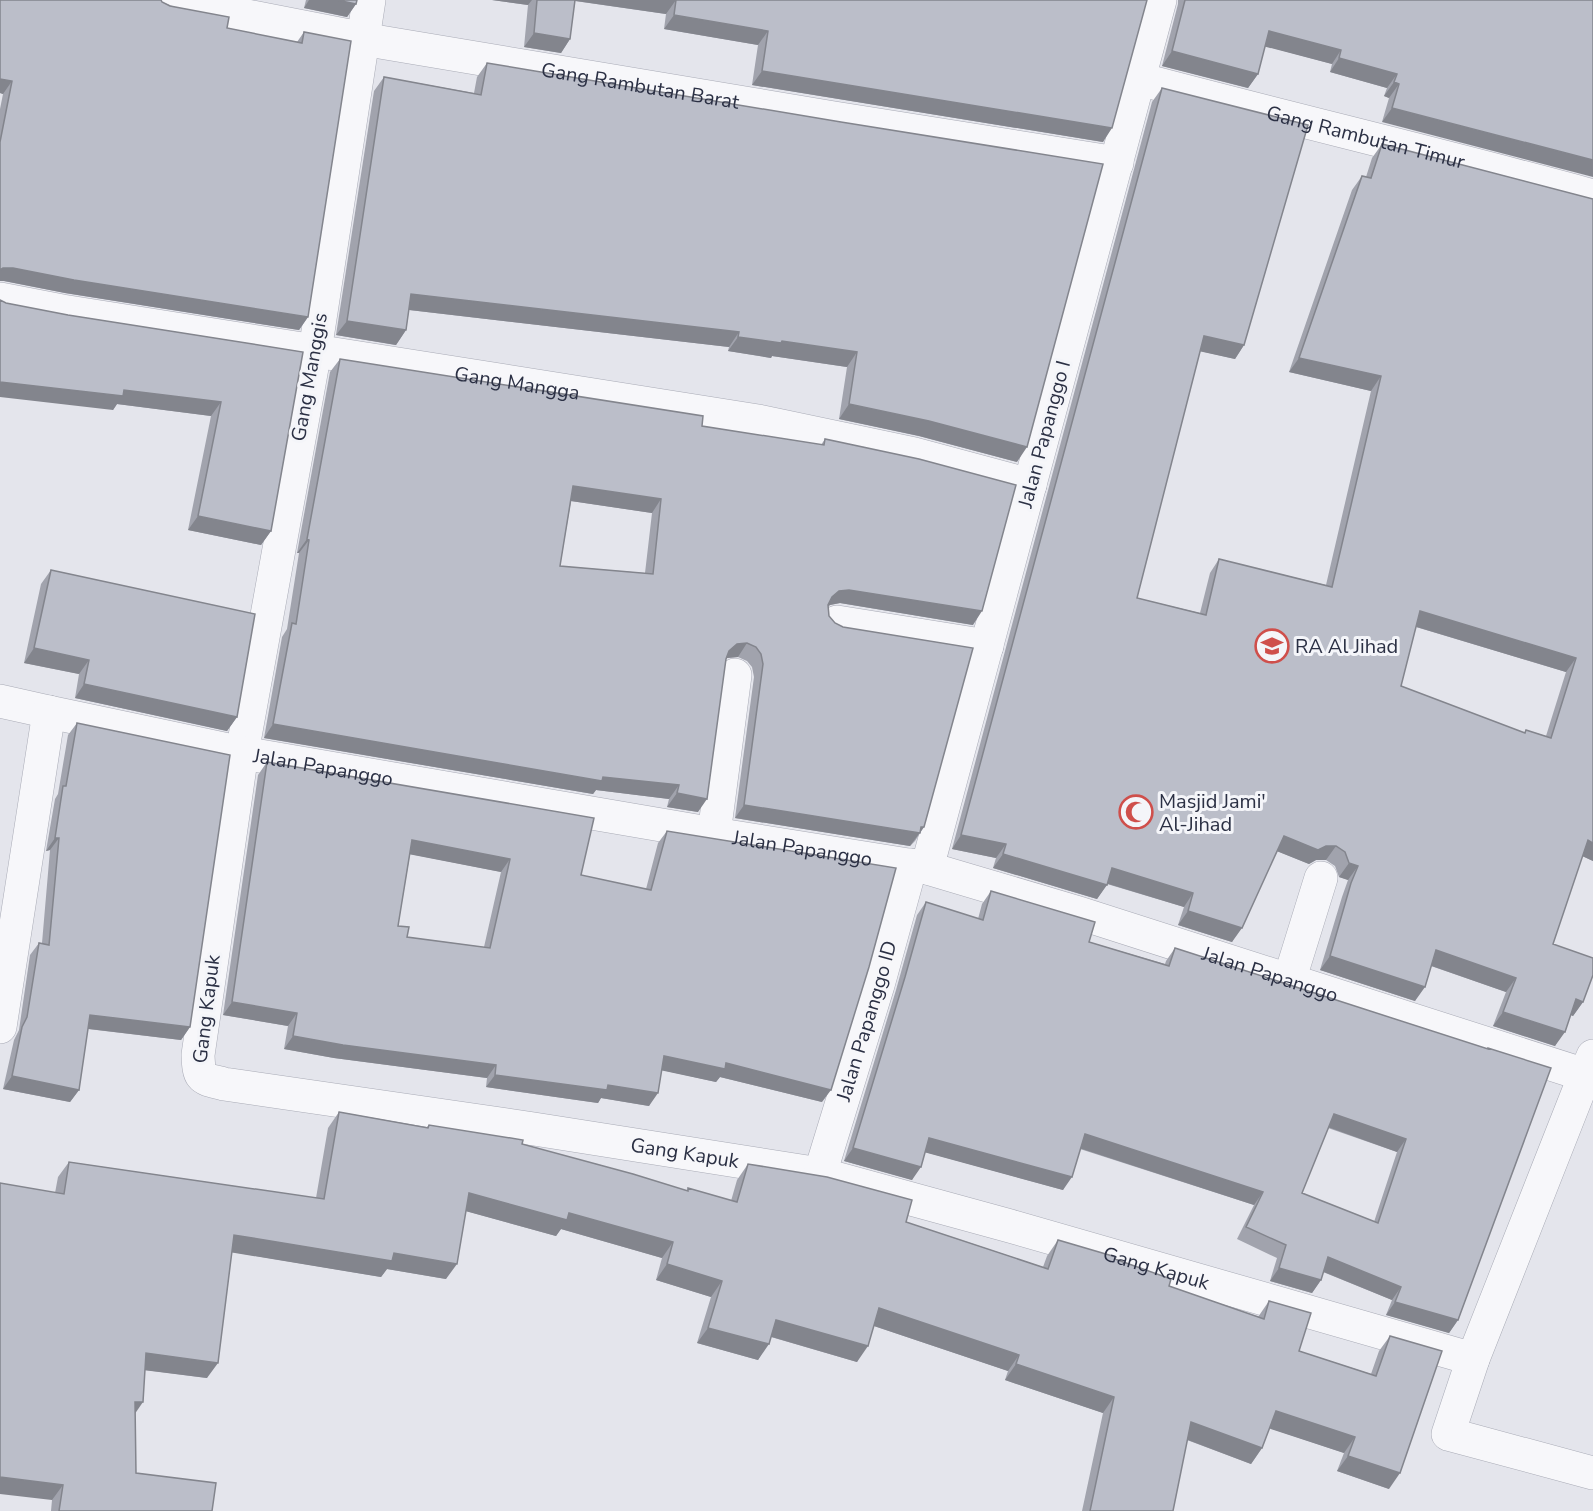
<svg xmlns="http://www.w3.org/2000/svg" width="1593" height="1511" font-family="'Nunito Sans',sans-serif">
<rect width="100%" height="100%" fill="#e4e5ec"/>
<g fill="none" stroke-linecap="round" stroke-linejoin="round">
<defs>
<g id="minor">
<path id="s1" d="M165,0l215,42 454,76 283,45"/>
<path id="s2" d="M369,0l-54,351 -73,402 -44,302c1,25 3,23 26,29l310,45 286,45 190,52 463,133"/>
<path id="s3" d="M1139,79c151,40 303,76 454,117"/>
<path id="s4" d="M0,299l62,12 696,110 156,33 116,31"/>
<path d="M837,622l150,24"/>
<path id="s5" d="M0,701l49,11 193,41 472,81 213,34"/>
<path d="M714,834l21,-159"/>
<path d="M1289,981l32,-103"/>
<path d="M0,1027l49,-315"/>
<path d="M1585,1075l8,-19"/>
<path id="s6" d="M820,1174l58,-189 33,-120"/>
</g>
<g id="tertiary">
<path id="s7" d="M1160,0l-233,868 152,45 506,162 -112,284 -25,75 145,39"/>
</g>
</defs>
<use href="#minor" stroke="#a9abb6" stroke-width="34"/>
<use href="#tertiary" stroke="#a9abb6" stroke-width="34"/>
<use href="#minor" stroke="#f7f7fa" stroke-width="33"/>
<use href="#tertiary" stroke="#f7f7fa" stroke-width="33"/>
</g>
<path fill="#a1a3ad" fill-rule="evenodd" d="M0,0l162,2 65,26 70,14 7,-10 4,285 -9,13 -234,-37 -61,-12h-4v-172l3,-15 -3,-1z
M306,0h51l-1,4 -9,13 -43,-9z
M492,0h655l-44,142 -351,-57 6,-40 -94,-16 2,-15 -91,-13 -5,38 -9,14 -37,-6 4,-42z
M1178,0h415l-211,122 7,-24 -5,-2 3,-8 -57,-16 2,-8 -67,-18 -7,28 -10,14 -86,-22 16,-62z
M487,63l530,399 -98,-26 -80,-17 8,-52 -75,-11 -1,2 -43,-7 1,-4 -320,-37 -3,20 -10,15 -60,-10 38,-244 10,-14 90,16 3,-16z
M1162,88l82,257 -9,14 -35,-8 -63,247 63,15 10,-40 9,-14 107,26 45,-194 -82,-19 63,-182 10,-14 4,1 6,-19 10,-14 211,55v662l-11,-5 -29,88 30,58 -10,14 -2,-1 -16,31 -62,-20 13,-34 -75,-26 -16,35 -95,-31 22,-73 6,-17 -9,-3 -4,-11 -9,-6h-10l-7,4 -32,-13 -45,91 -54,-17 6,-18 -77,-23 -10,15 -104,-31 3,-10 -44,-9 200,-747zM1416,627l150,45 -20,64 -20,-6 -2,3 -123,-47z
M6,303l62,12 235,37 -32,179 -10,14 -73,-15 23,-114 -94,-12 -4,6z
M340,359l362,67 119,19 4,-6 148,186 -133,-22 -10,2 -2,1 1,10 95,211 -9,14 -5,5 -175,-28 19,-141 -2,-10 -5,-6 -9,-4 -11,1 -1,1 -28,153 -31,-5 2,-8 -73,-9 -3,4 -329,-56 18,-101 5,-8 12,-76h-2l33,-181zM571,501l81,12 -7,60 -85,-7z
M51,570l186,147 -10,14 -152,-33 4,-24 -55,-11 17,-79z
M77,723l113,304 -9,13 -93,-11 -9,61 -9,12 -67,-13 11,-49 5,-10 11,-75 9,-12h3l8,-93 -4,1 9,-52 3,-5 10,-59z
M267,762l314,113 65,14 12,-46 9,-12 155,271 -102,-25 -4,5 -54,-12 -13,36 -48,-8 -3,5 -112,-16 1,-9 -153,-20 -50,-9 4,-23 -65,-11 35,-240zM410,854l91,18 -17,75 -77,-10 -9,-11z
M991,891l98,51 76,22 1,-3 9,-13 313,101 -30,271 -9,13 -63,-18 6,-15 -69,-28 -2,8 -9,13 -42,-12 7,-23 -40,-19 17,-34 -174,-56 -17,41 -138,-38 -13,28 -68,-19 52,-171 21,-75 9,-13 52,17 4,-15zM1328,1128l69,24 -23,70 -72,-29z
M339,1112l88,15 2,-2 93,19 165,47 1,-3 43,13 6,-21 11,-16 158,58 137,45 4,-11 11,-16 57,19 54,27 89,31 11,-16 30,50 72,23 8,-23 11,-15 -1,153 -52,-18 7,-18 -75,-25 -7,20 -11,16 -64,-24 -14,71h-91l21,-98 -98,-33 3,-9 -134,-45 -17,36 -86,-25 -13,23 -61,-17 14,-46 -55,-17 6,-22 -101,-29 -5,7 -90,-25 -20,68 -59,-10 -6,8 -149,-25 -25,126 -62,-8 -10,43 1,60 76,38h-161l1,-11 3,-307 3,-16 11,-15 247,36 12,-70z"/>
<path fill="#83858d" d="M309,0h28l19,4 -9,13 -43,-9z
M492,0h40l-4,5z
M569,0h107l-10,14z
M674,15l94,16 -10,14 -94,-16z
M1269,31l72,19 -9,14 -73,-19z
M534,33l36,6 -9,14 -37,-6z
M1172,51l86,23 -10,14 -86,-22z
M1339,58l58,16 -10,14 -57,-16z
M762,71l350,57 -9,14 -351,-57z
M0,79l12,2 -9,13 -3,-1z
M1394,82l5,2 -10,14 -5,-2z
M1392,108l201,52v17l-211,-55z
M3,268h10l295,49 -9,13 -234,-37 -61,-12h-4v-11z
M411,294l328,38 -10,15 -328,-38z
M347,321l59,9 -10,15 -60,-10z
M1204,336l40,9 -9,14 -41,-9z
M738,337l44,4 75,11 -10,15 -75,-11 -1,2 -43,-7z
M1299,358l82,18 -10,15 -82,-19z
M0,382l124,8 97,12 -10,14 -94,-12 -4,6 -113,-13z
M849,404l80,17 98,26 -10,15 -98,-26 -80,-17z
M573,486l88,13 -9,14 -88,-13z
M198,516l73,15 -10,14 -73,-15z
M307,539l2,1 -10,13h-2z
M849,590l133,21 -9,14 -133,-22 -10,2 -8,6 10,-14 7,-6z
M1420,611l156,47 -10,14 -156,-47z
M747,643l-9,14 -11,1 -7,6 9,-13 8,-7z
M34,648l55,12 -10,14 -55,-11z
M84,684l153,33 -10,14 -152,-33z
M273,724l406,61 -10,14 -73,-9 -3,4 -329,-56z
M677,793l30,6 -9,13 -31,-5z
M744,805l177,22h3l-14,19 -175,-28z
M961,835l45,9 -10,14 -44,-9z
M1284,836l52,10 -10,14h-10l-7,4 -35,-14z
M55,838h4l-9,12 -4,1z
M412,840l98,19 -9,13 -98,-19z
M1588,840l5,3v18l-15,-7z
M1003,854l104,31 -10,14 -104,-31z
M1349,863l9,3 -10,14 -9,-3z
M1112,868l81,25 -9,14 -82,-25z
M1188,911l54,17 -10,14 -54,-17z
M1436,950l80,28 -10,14 -80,-28z
M1330,956l95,31 -10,14 -95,-31z
M1576,999l7,3 -10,14 -7,-3z
M232,1002l65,11 -9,13 -65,-11z
M1503,1012l62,20 -10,14 -62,-20z
M90,1015l100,12 -9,13 -100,-12z
M293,1036l203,29 -9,13 -153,-20 -50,-9z
M664,1056l62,7 105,27 -9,12 -102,-25 -4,5 -61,-13z
M495,1075l113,10 50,8 -9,13 -48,-8 -3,5 -112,-16z
M12,1076l67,14 -9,12 -67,-13z
M1334,1114l72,25 -9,13 -72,-26z
M1085,1134l178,58 -9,13 -178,-58z
M929,1138l143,39 -9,13 -143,-39z
M853,1148l68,19 -9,13 -68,-19z
M469,1193l100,20 104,29 -11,16 -101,-29 -5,7 -98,-27z
M234,1235l160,18 63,11 -11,15 -59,-10 -6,8 -158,-26z
M1328,1257l73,30 -9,13 -73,-30z
M667,1264l55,17 -11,16 -55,-17z
M1279,1268l42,12 -9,13 -42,-12z
M1395,1302l63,18 -9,13 -63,-18z
M879,1308l140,47 -11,16 -140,-47z
M776,1320l92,26 -11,16 -92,-27z
M708,1328l61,16 -11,16 -61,-17z
M146,1353l72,10 -11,15 -72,-9z
M1016,1364l98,33 -11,16 -98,-33z
M135,1402h8l-11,16z
M1276,1411l79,26 -11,16 -79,-26z
M1191,1422l71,26 -11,16 -71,-27z
M1348,1456l52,17 -11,16 -52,-18z
M0,1477l63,8 -11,15 -52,-6z"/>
<path fill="#bbbec9" stroke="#83858d" stroke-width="1.5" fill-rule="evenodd" d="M0,0h161l1,2 8,4 59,11 -2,11 75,15 2,-11 47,9 -43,276 -234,-37 -61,-12h-10l-3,2v-128l12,-61 -12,-2z
M337,0h20l-1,4z
M537,0h38l-5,39 -36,-6z
M676,0h471l-35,128 -350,-57 6,-40 -94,-16z
M1185,0h408v160l-201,-52 7,-24 -5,-2 3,-8 -58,-16 2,-8 -72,-19 -11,43 -86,-23z
M487,63l354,59 262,42 -76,283 -98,-26 -80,-17 8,-52 -75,-11 -1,2 -43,-6 1,-5 -328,-38 -5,36 -59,-9 37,-244 97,18z
M1162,88l146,37 -64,220 -40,-9 -67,262 69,17 13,-56 113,28 49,-211 -82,-18 63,-182 9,2 11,-34 211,55v644l-5,-3 -35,104 40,14v17l-10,27 -7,-3 -11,33 -62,-20 13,-34 -80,-28 -11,37 -95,-31 21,-73 7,-17 -9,-3 -4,-11 -9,-6h-10l-8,4 -34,-14 -42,92 -54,-17 5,-18 -81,-25 -5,17 -104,-31 3,-10 -45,-9zM1420,611l156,47 -25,80 -25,-8 -1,3 -124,-47z
M0,300l6,3 62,12 235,37 -32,179 -73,-15 23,-114 -97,-12 -1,6 -123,-14z
M340,359l363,57 -1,10 122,19 1,-6 94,20 97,26 -34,126 -133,-21 -10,1 -7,6 -4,8 1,11 6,7 8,4 130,21 -49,179h-3l-1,6 -176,-28 19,-141 -2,-10 -5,-7 -9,-4 -10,1 -8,7 -3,8 -19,140 -30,-6 2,-8 -76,-8 -1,4 -329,-57 19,-101 4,1 13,-84 -2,-1zM573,486l88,13 -8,75 -93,-8z
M51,570l204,44 -18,103 -153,-33 5,-24 -55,-12z
M77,723l153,32 -40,272 -100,-12 -11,75 -67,-14 10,-49 5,-10 12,-74 10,2 10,-107h-4l8,-52h3z
M267,762l327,56 -13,57 70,15 16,-59 229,37 -27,99 -38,123 -105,-27 -1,6 -61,-13 -6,37 -50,-8 -1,5 -112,-15 1,-10 -153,-20 -50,-9 4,-23 -65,-11zM412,840l98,19 -20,89 -83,-11 2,-10 -11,-1z
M991,891l104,31 -6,20 80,24 6,-18 313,101v-1l63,20 -93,252 -63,-18 6,-15 -73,-30 -7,23 -42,-12 7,-23 -40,-18 17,-35 -178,-58 -13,43 -143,-39 -8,29 -68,-19 52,-171 21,-75 57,18zM1334,1114l72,25 -28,84 -76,-30z
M339,1112l89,16 1,-3 94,15 -1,4 111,30 55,17v-3l49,14 11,-38 79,13 85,23 -6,22 142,47 10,-29 58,17 -1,2 56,20 -2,7 95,33 5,-18 42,12 -12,38 77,25 14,-40 52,15 -42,122 -52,-17 7,-19 -79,-26 -14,37 -71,-26 -18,89h-83l24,-114 -98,-33 3,-9 -140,-47 -11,38 -92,-26 -7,24 -61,-16 14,-47 -55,-17 6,-22 -104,-29 -2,7 -98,-27 -12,71 -63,-11 -2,8 -158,-26 -16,128 -72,-10 -3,49h-8l1,71 80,10 -4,28h-153l4,-26 -63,-8v-294l64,11 5,-32 255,37z"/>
<defs>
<symbol id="school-ring" viewBox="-11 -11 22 22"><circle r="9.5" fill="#f4f5f9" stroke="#cf4f4b" stroke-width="1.5"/><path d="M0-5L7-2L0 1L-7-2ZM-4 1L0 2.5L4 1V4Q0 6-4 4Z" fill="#cf4f4b"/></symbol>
<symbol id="mosque-ring" viewBox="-11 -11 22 22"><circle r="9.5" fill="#f4f5f9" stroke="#cf4f4b" stroke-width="1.5"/><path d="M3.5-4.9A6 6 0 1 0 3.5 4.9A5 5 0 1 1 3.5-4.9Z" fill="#cf4f4b"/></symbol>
</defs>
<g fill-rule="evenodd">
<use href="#school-ring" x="1253" y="627" width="38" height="38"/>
<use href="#mosque-ring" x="1117" y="793" width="38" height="38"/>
</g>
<g text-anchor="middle" stroke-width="6" stroke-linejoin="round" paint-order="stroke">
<g font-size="20" fill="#2b3044" stroke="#f4f5f9">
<text dy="7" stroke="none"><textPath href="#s1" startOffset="483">Gang Rambutan Barat</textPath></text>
<text dy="7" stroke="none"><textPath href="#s3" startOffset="234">Gang Rambutan Timur</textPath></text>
<text transform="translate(309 377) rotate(-80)" y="7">Gang Manggis</text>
<text dy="7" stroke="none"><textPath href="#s4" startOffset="524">Gang Mangga</textPath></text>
<text transform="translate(1044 434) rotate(-75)" y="7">Jalan Papanggo I</text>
<text dy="7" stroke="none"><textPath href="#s5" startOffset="330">Jalan Papanggo</textPath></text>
<text dy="7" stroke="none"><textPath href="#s5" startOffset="816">Jalan Papanggo</textPath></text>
<text dy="7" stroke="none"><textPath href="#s7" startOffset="1258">Jalan Papanggo</textPath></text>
<text transform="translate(206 1009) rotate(-83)" y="7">Gang Kapuk</text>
<text dy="7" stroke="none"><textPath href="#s6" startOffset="160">Jalan Papanggo ID</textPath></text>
<text dy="7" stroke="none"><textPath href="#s2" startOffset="1580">Gang Kapuk</textPath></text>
<text dy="7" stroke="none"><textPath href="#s2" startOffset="2066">Gang Kapuk</textPath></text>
</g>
<g font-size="20" fill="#2b3044" stroke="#f4f5f9" text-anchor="start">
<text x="1295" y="653">RA Al Jihad</text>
<text x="1159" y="808">Masjid Jami'<tspan x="1159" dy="23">Al-Jihad</tspan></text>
</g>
</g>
</svg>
